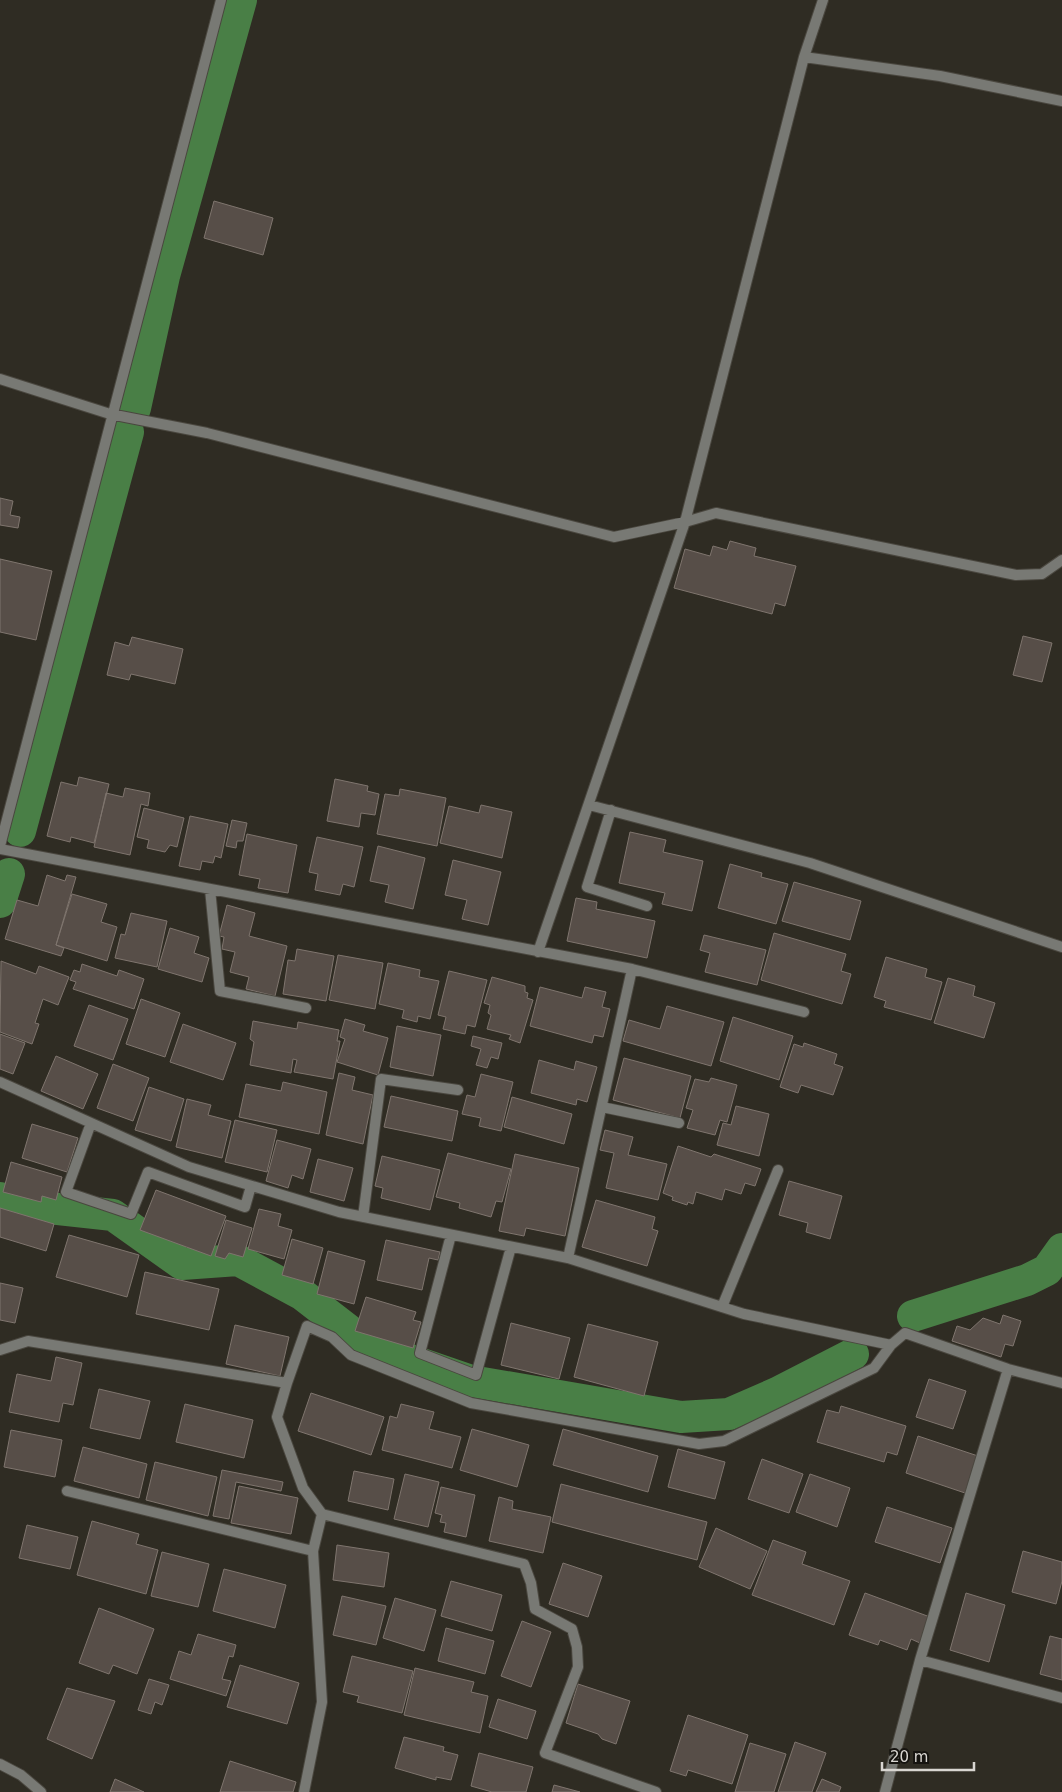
<svg xmlns="http://www.w3.org/2000/svg" width="1062" height="1792" font-family="'DejaVu Sans',sans-serif">
<rect width="100%" height="100%" fill="#2f2c23"/>
<g fill="none" stroke-linecap="round" stroke-linejoin="round">
<path stroke="#497f46" stroke-width="32" d="M135,408l29,-132 77,-276
M20,831l108,-399
M0,902l9,-28
M0,1198l21,7 92,10 69,49 56,-4 65,35 66,51 102,35 210,36 48,-3 48,-21 76,-39
M913,1316l114,-36 20,-10 15,-21"/>
</g>
<path fill="#574e48" stroke="#7f756e" d="M214,201l59,17 -10,37 -59,-17z
M0,498l13,3 -3,14 10,2 -2,11 -18,-3z
M730,541l26,7 -2,8 42,10 -11,40 -10,-3 -3,11 -98,-26 11,-39 25,7 3,-10 14,4z
M0,559l52,12 -16,69 -36,-8z
M1023,636l29,7 -10,39 -29,-7z
M132,637l51,12 -8,35 -44,-10 -2,6 -22,-5 8,-33 14,4z
M79,777l30,7 -15,59 -23,-6 -1,5 -23,-6 14,-54 16,4z
M335,779l33,7 -1,5 12,3 -4,21 -14,-2 -2,14 -32,-6z
M125,788l25,5 -2,13 -7,-2 -11,51 -36,-8 12,-54 17,4z
M400,789l46,9 -9,48 -60,-12 8,-40 14,2z
M481,805l31,7 -10,46 -62,-15 9,-37 30,7z
M144,808l40,10 -7,29 -7,-2 -5,7 -18,-4 2,-8 -12,-3z
M190,816l38,8 -7,34 -6,-2 -2,7 -11,-2 -2,9 -21,-4z
M232,820l15,3 -4,18h-6l-1,7 -10,-2z
M630,832l36,8 -3,12 40,9 -11,50 -30,-7 3,-11 -46,-10z
M247,834l50,11 -9,48 -30,-5 2,-9 -21,-4z
M317,837l46,10 -9,40 -11,-3 -3,11 -25,-5 3,-16 -9,-2z
M378,846l47,12 -12,51 -28,-7 4,-17 -19,-4z
M453,860l48,12 -13,53 -26,-6 5,-19 -22,-5z
M730,864l32,9 -1,4 27,7 -12,40 -58,-16z
M47,875l18,6 2,-6 9,2 -20,68 8,3 -3,8 -56,-17 12,-39 21,6z
M794,882l67,19 -11,39 -68,-19z
M72,894l35,10 -6,18 16,5 -10,34 -51,-16z
M576,898l21,4 -1,7 59,12 -8,37 -80,-17z
M227,905l28,8 -6,23 38,10 -12,50 -29,-7 3,-12 -19,-5 5,-20 -13,-3 2,-12 -5,-1z
M131,913l36,8 -10,46 -42,-9 6,-24 4,1z
M170,928l29,9 -5,16 15,5 -7,24 -44,-13z
M774,933l72,21 -5,17 10,3 -9,30 -81,-24z
M704,935l62,15 -9,35 -52,-13 5,-19 -10,-3z
M297,949l37,7 -8,45 -43,-7 5,-34 7,1z
M338,955l45,8 -8,46 -46,-9z
M886,957l41,12 -2,8 17,5 -11,38 -47,-13 2,-6 -12,-4z
M1,961l35,13 3,-8 30,11 -11,28 -15,-6 -8,24 4,1 -7,20 -32,-12z
M388,963l32,7 -1,7 20,4 -9,38 -12,-3 -1,6 -15,-4 2,-8 -25,-6z
M82,964l35,12 2,-6 25,9 -10,30 -61,-20 3,-7 -6,-2 4,-10 6,2z
M449,971l38,9 -12,47 -8,-2 -2,9 -22,-5 3,-12 -8,-2z
M492,977l33,9v6l3,1 -1,5 6,2 -13,43 -11,-4 2,-4 -24,-6 4,-14 -3,-2 2,-8 -6,-2z
M948,978l27,8 -2,10 22,7 -11,35 -50,-15z
M540,987l42,11 3,-11 21,5 -4,15 8,2 -7,28 -9,-2 -2,8 -62,-17z
M141,999l39,14 -15,44 -39,-13z
M89,1005l39,14 -15,41 -39,-14z
M667,1006l57,16 -13,44 -88,-25 6,-21 31,9z
M733,1017l60,19 -14,44 -59,-19z
M345,1019l20,6 -2,6 25,7 -10,37 -41,-13 8,-23 -5,-2z
M253,1021l44,8 1,-7 41,8 -2,11h3l-7,38 -39,-7 3,-12 -4,-1 -2,14 -41,-8 4,-23 -4,-3z
M183,1024l53,19 -13,37 -53,-18z
M397,1026l44,9 -8,41 -43,-9z
M0,1034l25,9 -12,31 -13,-5z
M473,1036l29,7 -4,16 -7,-2 -4,11 -11,-3 5,-16 -10,-3z
M804,1043l33,11 -3,10 9,3 -10,28 -32,-10 -3,8 -18,-6 14,-43 9,3z
M56,1056l42,18 -15,35 -42,-18z
M624,1058l67,18 -11,42 -67,-18z
M539,1060l35,10 2,-9 21,6 -10,35 -10,-3 -1,6 -45,-12z
M113,1064l36,14 -16,43 -36,-13z
M339,1073l16,4 -3,13 21,5 -10,49 -37,-9z
M481,1074l32,8 -12,49 -22,-5 2,-8 -19,-4 5,-19 8,2z
M711,1078l26,7 -10,37 -7,-2 -5,15 -28,-7 6,-18 -7,-2 9,-29 14,3z
M283,1082l44,10 -8,42 -80,-17 7,-33 35,7z
M149,1087l35,12 -13,42 -36,-11z
M391,1096l67,15 -6,30 -68,-14z
M512,1097l60,17 -8,30 -60,-17z
M187,1099l24,6 -3,10 23,6 -9,37 -46,-11z
M736,1106l33,8 -10,42 -42,-11 6,-22 8,2z
M235,1120l42,10 -10,42 -42,-10z
M32,1124l46,14 -11,34 -45,-14z
M605,1130l28,7 -5,18 39,9 -9,36 -52,-12 8,-35 -14,-3z
M277,1140l34,9 -8,30 -11,-4 -4,13 -22,-7z
M678,1146l33,11 3,-3 47,15 -6,17 -10,-3 -4,11 -16,-5 -3,11 -26,-8 -3,12 -5,-2 -1,3 -15,-5 1,-3 -10,-4z
M448,1153l63,16 -9,33 -6,-1 -5,16 -32,-9 1,-5 -24,-6z
M515,1154l64,14 -14,68 -39,-8 -2,8 -25,-5z
M382,1156l58,14 -10,40 -49,-12 2,-10 -8,-2z
M318,1159l35,9 -9,33 -34,-9z
M11,1162l51,15 -6,23 -14,-4 -1,6 -38,-10z
M789,1181l53,15 -12,43 -24,-7 2,-9 -29,-8z
M156,1190l70,26 -15,40 -71,-26z
M596,1200l59,17 -3,12 6,2 -11,35 -65,-19z
M0,1208l54,16 -8,27 -46,-14z
M259,1209l22,5 -3,12 14,4 -8,29 -36,-10z
M226,1220l26,8 -9,29 -14,-4 -4,6 -10,-3z
M69,1235l70,20 -12,42 -71,-20z
M292,1239l31,9 -10,36 -31,-9z
M386,1240l54,12 -2,8 -9,-2 -7,32 -45,-10z
M328,1251l37,10 -11,43 -37,-10z
M145,1272l74,17 -10,41 -73,-16z
M0,1283l23,5 -8,35 -15,-3z
M366,1297l50,15 -3,8 8,2 -8,26 -58,-17z
M1003,1315l18,6 -8,25 -8,-2 -4,13 -49,-16 5,-15 13,4 13,-12 17,6z
M511,1323l59,15 -11,41 -58,-14z
M588,1324l70,18 -14,54 -70,-19z
M235,1325l54,12 -9,39 -54,-12z
M56,1357l26,6 -9,42 -10,-2 -4,19 -50,-10 8,-38 34,7z
M929,1379l37,12 -13,38 -37,-12z
M99,1389l51,12 -10,38 -50,-11z
M311,1393l73,24 -13,38 -73,-24z
M185,1404l68,16 -9,38 -68,-16z
M401,1404l33,8 -5,17 32,8 -9,31 -70,-18 8,-34 7,2z
M841,1406l65,20 -9,29 -10,-3 -3,10 -67,-20 10,-32 12,3z
M472,1429l57,16 -12,42 -57,-17z
M563,1429l95,27 -10,36 -95,-27z
M11,1430l51,10 -7,37 -51,-10z
M918,1436l60,20 -13,37 -59,-20z
M83,1447l64,17 -8,34 -65,-17z
M678,1449l47,13 -10,37 -47,-12z
M762,1459l41,15 -14,39 -41,-14z
M155,1462l62,15 -9,39 -62,-16z
M222,1470l61,12 -2,9 -45,-9 -7,37 -16,-3z
M354,1471l40,8 -6,31 -40,-9z
M405,1474l34,8 -11,45 -34,-8z
M810,1474l40,14 -13,39 -41,-15z
M561,1484l146,38 -10,38 -145,-38z
M239,1486l59,12 -7,36 -60,-11z
M441,1487l34,8 -9,42 -22,-5 2,-9 -6,-1 2,-7 -7,-2z
M499,1497l14,4 -1,8 39,8 -8,36 -54,-12z
M887,1507l65,21 -12,35 -65,-21z
M92,1521l47,13 -3,10 22,6 -12,44 -69,-19z
M27,1525l51,12 -8,32 -51,-11z
M716,1528l51,23 -17,38 -51,-22z
M773,1540l33,12 -4,12 48,17 -16,44 -82,-30z
M337,1545l52,8 -5,34 -51,-7z
M1023,1551l39,11v19l-6,23 -44,-12z
M162,1552l47,12 -11,43 -47,-11z
M563,1563l39,13 -14,41 -39,-13z
M224,1569l62,16 -11,43 -62,-17z
M451,1581l51,14 -10,36 -51,-15z
M865,1593l65,24 -10,26 -9,-4 -4,11 -27,-10 -2,5 -29,-10z
M966,1593l39,12 -16,57 -39,-12z
M342,1596l44,10 -10,39 -43,-10z
M395,1598l41,12 -12,41 -41,-13z
M99,1608l55,21 -17,45 -24,-9 -4,9 -30,-11z
M522,1621l29,11 -20,55 -30,-11z
M446,1628l48,13 -9,33 -47,-13z
M198,1634l38,11 -3,12 -4,-1 -7,23 9,2 -5,15 -56,-17 9,-28 12,4z
M1050,1636l12,3v41l-22,-6z
M352,1656l61,15 -11,42 -45,-11 2,-6 -16,-4z
M240,1665l59,18 -12,41 -60,-17z
M415,1668l59,14 -3,10 17,4 -8,37 -76,-18z
M149,1679l20,6 -7,20 -7,-3 -4,12 -13,-4z
M578,1684l52,17 -14,43 -14,-5 -4,-5 -32,-11z
M67,1688l48,13 -23,58 -45,-20z
M498,1699l38,12 -9,28 -38,-12z
M688,1715l60,20 -16,49 -44,-14 -2,6 -16,-5z
M404,1737l40,10 -1,4 15,4 -7,25 -15,-3v3l-41,-12z
M795,1742l31,11 -14,39h-34z
M750,1743l36,11 -12,38h-39z
M479,1753l54,14 -7,25h-34l-21,-6z
M230,1761l66,21 -3,10h-73z
M115,1779l29,13h-34z
M822,1779l19,8 -2,5h-23z
M554,1785l26,7h-28z"/>
<g fill="none" stroke-linecap="round" stroke-linejoin="round">
<defs>
<path id="minor" d="M804,57l136,19 122,25
M0,379l110,35 97,19 407,104 71,-15 31,-9 300,62 26,-1 20,-14
M589,805l221,58 252,84
M611,810l-24,77 60,19
M0,846l221,-846
M0,849l632,120 -64,289
M210,889l10,102 86,17
M538,952l147,-430 119,-465 19,-57
M632,969l172,43
M0,1082l189,85 150,45 229,46 176,56 147,31
M602,1107l77,16
M91,1123l-25,69 65,22 17,-42 97,35 6,-21
M363,1217l18,-138 77,11
M451,1235l-31,118 56,22 35,-128
M722,1307l56,-137
M0,1350l28,-9 259,42
M67,1491l246,60
M920,1660l142,38
M0,1764l21,11 20,17
M304,1792l18,-90 -9,-151 9,-37
M656,1792l-111,-39 33,-86 -1,-20 -5,-18 -37,-20 -4,-26 -7,-19 -202,-50 -19,-26 -26,-71 10,-34 20,-57 25,11 19,18 120,48 228,41 25,-3 150,-73 17,-23 14,-12 103,36 54,14
M885,1792l35,-132 88,-291"/>
</defs>
<use href="#minor" stroke="#4a473f" stroke-width="12"/>
<use href="#minor" stroke="#787974" stroke-width="10"/>
</g>
<path d="M882 1762v8h92v-8" fill="none" stroke="#d9d6d1" stroke-width="2.5"/>
<text x="890" y="1762" font-size="15" fill="#d9d6d1" stroke="#161410" stroke-width="4" paint-order="stroke">20 m</text>
</svg>
